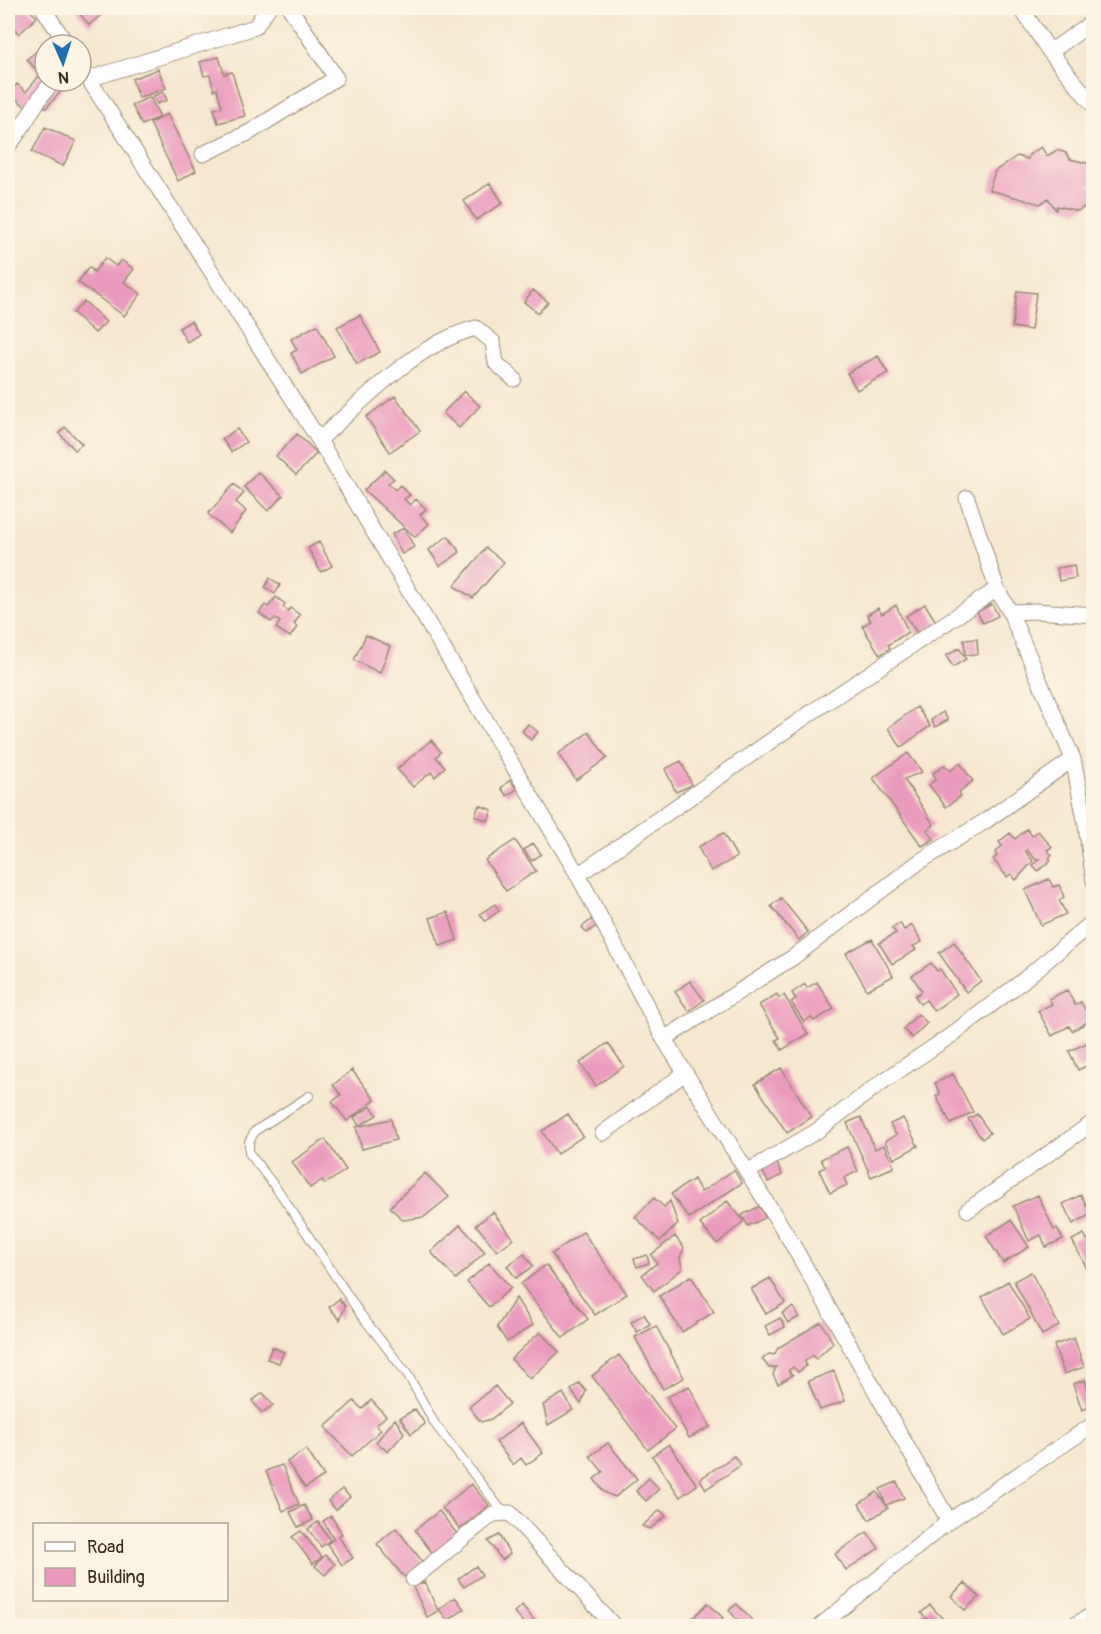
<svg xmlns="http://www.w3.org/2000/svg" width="1101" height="1634" font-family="Pangolin,sans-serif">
<rect width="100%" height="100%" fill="#fcf5e5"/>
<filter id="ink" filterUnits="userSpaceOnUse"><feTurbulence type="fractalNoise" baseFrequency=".0167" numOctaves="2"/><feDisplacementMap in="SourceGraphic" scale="12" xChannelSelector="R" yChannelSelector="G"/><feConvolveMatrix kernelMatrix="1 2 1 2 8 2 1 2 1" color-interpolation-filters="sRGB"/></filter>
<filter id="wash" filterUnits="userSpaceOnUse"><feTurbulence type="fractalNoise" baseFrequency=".008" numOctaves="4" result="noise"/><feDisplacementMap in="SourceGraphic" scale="24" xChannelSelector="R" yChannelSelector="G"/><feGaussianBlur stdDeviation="1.35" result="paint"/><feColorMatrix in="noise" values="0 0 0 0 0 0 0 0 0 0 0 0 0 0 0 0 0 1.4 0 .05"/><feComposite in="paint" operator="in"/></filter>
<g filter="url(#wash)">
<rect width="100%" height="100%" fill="#f6e8cf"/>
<g id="blocks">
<path fill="#eb9cbe" d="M8,8h19l10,9 -18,17 -11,-12z
M75,8h28l3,3 -17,14z
M42,47l3,4v30l-18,-22z
M219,57l5,17 8,-2 13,44 -27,7 -4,-14 8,-2 -5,-18 -3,1 -4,-15 -6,1 -4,-14z
M158,69l8,19 -27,10 -7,-19z
M39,76l8,7 -20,25 -18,-15 8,-9 9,8z
M58,81l7,6 -19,21 -7,-6z
M163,92l4,8 -10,4 -4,-8z
M150,97l10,20 -18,8 -10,-20z
M167,114l29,57 -18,10 -28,-58z
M45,127l31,14 -13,25 -31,-14z
M1041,147l6,9 10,-6 9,3 4,6 20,5 4,6v13l-5,2 5,2v14l-16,10 -21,-5 -1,4 -8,-12 -8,6 -51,-14 6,-19 22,-15 11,3 1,-4z
M490,183l13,20 -27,17 -12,-19z
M105,258l11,8 5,-6 13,9 -10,13 17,12 -17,22 -46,-34 11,-15 5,5z
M533,290l15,12 -10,11 -14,-11z
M1017,291l19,2 -5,37 -19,-3z
M84,301l22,21 -11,11 -22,-20z
M360,315l20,37 -23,12 -20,-37z
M191,321l8,13 -12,8 -8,-14z
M317,325l17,31 -32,18 -11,-21 6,-3 -6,-11z
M878,356l10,17 -31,17 -10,-17z
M464,391l16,15 -21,22 -16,-15z
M395,396l25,35 -30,21 -24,-35z
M65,427l17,17 -7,6 -16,-17z
M237,429l9,13 -15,10 -9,-13z
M297,434l20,19 -21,22 -20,-19z
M385,470l9,9 -6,4 7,7 5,-5 10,10 -6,4 6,6 6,-6 10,10 -6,6 9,9 -14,13 -51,-47z
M258,472l25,24 -15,15 -24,-24z
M234,484l10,9 -8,9 10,9 -16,22 -22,-19z
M404,528l10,19 -12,7 -10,-20z
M448,536l12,16 -20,14 -11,-16z
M319,542l13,24 -11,6 -13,-24z
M486,548l18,14 -31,36 -19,-12z
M1074,565l2,13 -17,3 -2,-13z
M270,578l10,7 -5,9 -10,-7z
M276,597l9,7 -2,3 5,4 2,-3 10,7 -6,9 3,3 -7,10 -14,-9 4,-6 -5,-4 -4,4 -12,-9 6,-8 3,2z
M925,604l13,21 -19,11 -13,-20z
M992,604l6,12 -15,7 -6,-11z
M896,605l12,27 -20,13 2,3 -10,7 -18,-29 9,-5 -4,-6 11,-7 4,6z
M366,635l24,11 -10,27 -26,-13z
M977,639l1,15 -13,1 -1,-15z
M959,648l7,11 -13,8 -7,-11z
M917,707l13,19 -29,21 -13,-19z
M943,712l5,8 -13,7 -4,-7z
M528,724l10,8 -7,8 -9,-9z
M589,732l18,26 -31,22 -18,-26z
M431,740l10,12 -5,5 9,10 -10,10 -4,-5 -18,15 -16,-18z
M908,753l14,19 -18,7 30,46 -7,5 7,9 -12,7 -49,-68z
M681,761l11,24 -16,7 -11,-23z
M960,763l13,18 -14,11 2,4 -15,11 -17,-22 7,-6 -3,-6 12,-8 5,6z
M510,780l7,9 -10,7 -6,-8z
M479,805l13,5 -4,11 -13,-5z
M1027,829l5,7 6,-5 14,16 -5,3 5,5 -3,3 2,2 -13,11 -5,-6 6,-6h-4l-8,-9 -2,1 8,10 -17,19 -5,-6 -4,3 -14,-18 4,-3 -2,-3 7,-7 -3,-4 11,-9 5,6z
M723,833l14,24 -26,14 -13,-24z
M515,840l21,31 -30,20 -21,-31z
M533,843l8,11 -9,7 -8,-11z
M1049,879l4,8 6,-2 5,12 -5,3 7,14 -25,11 -16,-35z
M781,898l27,34 -9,8 -28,-34z
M495,904l4,7 -14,10 -5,-7z
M448,912l9,28 -17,6 -10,-28z
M592,919l5,6 -10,8 -5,-6z
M900,923l4,7 8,-5 10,17 -9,4 3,4 -24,14 -13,-21 17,-10 -4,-5z
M872,939l21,37 -26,14 -21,-37z
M954,942l27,39 -15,11 -27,-39z
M931,963l6,8 3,-2 17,25 -23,17 -8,-11 -6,4 -5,-8 7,-5 -10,-15z
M690,981l14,19 -15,11 -14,-19z
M817,982l17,27 -20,12 -3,-4 -7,5 -13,-20 5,-3 -4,-6 13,-9 2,4z
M1067,990l8,15 6,-3 10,18 -19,11 -3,-5 -17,10 -14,-25 14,-7 -3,-5z
M777,994l2,4 5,-3 24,39 -26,16 -6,-10 4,-2 -21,-33z
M918,1014l9,9 -15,15 -9,-9z
M1091,1041l3,21 -16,8 -9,-19z
M608,1043l16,23 -28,20 -16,-23z
M781,1068l31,49 -25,16 -32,-49z
M352,1070l23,30 -28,21 -15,-19 9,-7 -8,-10z
M953,1074l20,38 -22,12 -15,-28 4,-2 -5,-11z
M371,1106l6,9 -18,11 -5,-9z
M568,1114l15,22 -26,18 -15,-23z
M977,1114l13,19 -8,6 -14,-20z
M861,1117l14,32 9,-4 10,22 -23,10 -24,-54z
M903,1118l15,28 -24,13 -9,-18 11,-6 -6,-11z
M391,1119l5,21 -34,9 -6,-22z
M325,1139l21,31 -21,14 -3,-4 -12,8 -18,-26z
M847,1147l11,24 -14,7 3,7 -17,8 -11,-23 6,-3 -4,-8z
M776,1161l6,14 -14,7 -7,-14z
M734,1170l8,13 -53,35 -18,-24 23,-15 7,13z
M425,1173l24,24 -25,20 -21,3 -13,-13z
M1038,1195l16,35 3,-2 6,11 -17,8 -5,-12 -12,6 -16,-35z
M1081,1195l10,19 -18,10 -10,-20z
M654,1198l10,9 6,-6 8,23 -18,17 -25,-24z
M727,1201l17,20 -27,23 -17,-20z
M760,1206l5,12 -17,8 -6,-11z
M493,1212l20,27 -16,12 -21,-26z
M1011,1220l18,27 -26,16 -17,-27z
M460,1225l25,27 -29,27 -25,-27z
M583,1232l44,62 -32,21 -43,-61z
M1084,1234l3,6 7,-4v36l-4,2 -18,-34z
M675,1236l9,12 -4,9 2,12 -28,22 -12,-16 15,-12 -6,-8z
M524,1254l9,12 -17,12 -9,-12z
M647,1255l2,8 -12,4 -3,-8z
M489,1263l22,25 -22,19 -22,-25z
M546,1265l42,54 -25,19 -42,-54z
M1031,1272l28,54 -17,9 -28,-54z
M691,1276l23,36 -32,20 -23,-36z
M770,1278l15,25 -19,11 -15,-25z
M1008,1281l22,38 -27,15 -21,-37z
M516,1298l17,27 -26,17 -10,-15z
M339,1299l6,7 -5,14 -11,-13z
M793,1307l6,10 -11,6 -6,-10z
M644,1314l6,10 -13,8 -6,-10z
M780,1318l5,9 -15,8 -5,-9z
M821,1322l12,21 -17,16 -3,-4 -8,6 1,5 -8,6 -5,-5 -5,4 5,4 -15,9 -5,-9 3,-8 -7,1 -7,-9 7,-5 5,1 4,-7z
M656,1326l28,52 -21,11 -28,-52z
M540,1332l19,20 -29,27 -19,-20z
M1074,1338l10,29 -20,7 -10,-29z
M272,1347l12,5 -5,11 -12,-4z
M619,1355l56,74 -27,21 -56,-74z
M834,1371l11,30 -25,9 -12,-29z
M1085,1380l8,26 -11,4 -9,-26z
M579,1383l7,8 -5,13 -10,-14z
M495,1386l15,18 -19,15 -10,3 -12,-15z
M689,1386l21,41 -21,11 -22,-41z
M263,1393l10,12 -11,8 -10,-12z
M563,1393l10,17 -25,15 -5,-20z
M371,1400l15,16 -10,9 5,5 -29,26 -27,-29 29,-26 8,8z
M415,1409l10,15 -14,10 -11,-16z
M395,1419l9,14 -16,19 -12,-10z
M521,1423l22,30 -17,12 -5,-7 -8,7 -17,-23z
M608,1443l29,36 -22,18 -11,-5 -10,-13 9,-7 -13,-16z
M669,1444l28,41 -17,12 -28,-41z
M306,1449l18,27 -19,12 -18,-26z
M734,1456l7,9 -35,24 -6,-10z
M282,1465l17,39 -16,7 -17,-40z
M649,1478l10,11 -13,12 -10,-10z
M897,1482l7,16 -18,7 -6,-16z
M471,1484l18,21 -29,24 -18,-21z
M342,1489l8,8 -14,13 -8,-9z
M877,1492l11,16 -19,12 -10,-16z
M304,1505l9,15 -15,7 -8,-15z
M660,1510l6,6 -16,13 -8,-3z
M439,1511l19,24 -25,19 -18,-24z
M331,1516l11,18 -4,2 15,22 -11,7 -15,-21 7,-5 -11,-18z
M318,1522l12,18 -9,7 -13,-18z
M396,1528l26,33 -18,16 -27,-33z
M301,1531l21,26 -9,7 -21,-27z
M867,1532l12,16 -33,22 -11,-16z
M499,1535l11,19 -8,6 -14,-19z
M325,1555l10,9 -10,11 -10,-9z
M476,1566l6,9 -18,12 -6,-8z
M425,1582l13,29 -11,6 -14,-30z
M965,1583l14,14 -14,13 -14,-14z
M455,1597l9,12 -16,12 -9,-12z
M708,1603l15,15 -9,8h-20l-5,-4z
M737,1604l20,22h-15l-13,-16z
M522,1605l12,15 -8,6 -12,-14z
M930,1605l13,14 -9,7 -13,-13z"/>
</g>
</g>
<g filter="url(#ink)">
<use href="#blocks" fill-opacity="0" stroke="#988976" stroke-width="1.5"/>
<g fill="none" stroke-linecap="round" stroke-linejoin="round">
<defs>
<path id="lane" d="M309,1096l-54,35 -6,11v11l31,40 81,122 47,60 27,49 67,87"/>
<path id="street" d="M43,8l24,37
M1021,8l29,44 44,-31
M1050,52l44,54
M81,67l238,373 259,435 86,164 126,201 159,281
M89,79l166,-52 13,-19
M8,146c18,-20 26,-46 46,-65
M203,154l47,-22 86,-54 -46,-70
M319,440c46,-41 96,-96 157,-112l17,14 3,21 18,16
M967,498l30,91 13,23 63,147 13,66 8,56
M1010,612l26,-1 58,4
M578,875l237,-165 182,-121
M664,1039l128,-81 127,-96 68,-42 86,-61
M603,1133l82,-60
M747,1172l70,-41 62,-47 71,-48 70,-53 74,-62
M968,1210l126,-88
M413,1579l80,-65 17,-1 104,113
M820,1626l129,-105 145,-97
M1073,1626l21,-12"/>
</defs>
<use href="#lane" stroke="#988976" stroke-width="10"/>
<use href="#street" stroke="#988976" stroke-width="17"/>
<use href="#lane" stroke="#fff" stroke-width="8"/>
<use href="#street" stroke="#fff" stroke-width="15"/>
</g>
</g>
<rect width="1101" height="1634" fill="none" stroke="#fcf5e5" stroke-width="30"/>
<rect x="33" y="1523" width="195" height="78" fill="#fcf5e5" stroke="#afa495" stroke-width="1.5"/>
<rect x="45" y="1542" width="30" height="9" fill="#ffffff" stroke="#afa495" stroke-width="1.5"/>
<text x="87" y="1553" font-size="18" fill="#3b2a1e">Road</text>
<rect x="45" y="1568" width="30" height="18" fill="#eb9cbe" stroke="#afa495" stroke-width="1.5"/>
<text x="87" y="1583" font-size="18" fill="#3b2a1e">Building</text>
<g transform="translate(63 63) rotate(177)"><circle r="28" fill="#fcf5e5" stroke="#afa495" stroke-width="1.5"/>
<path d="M0-4.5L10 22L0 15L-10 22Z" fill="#1f6fb2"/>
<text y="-9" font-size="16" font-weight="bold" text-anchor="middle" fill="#3b2a1e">N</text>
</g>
</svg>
